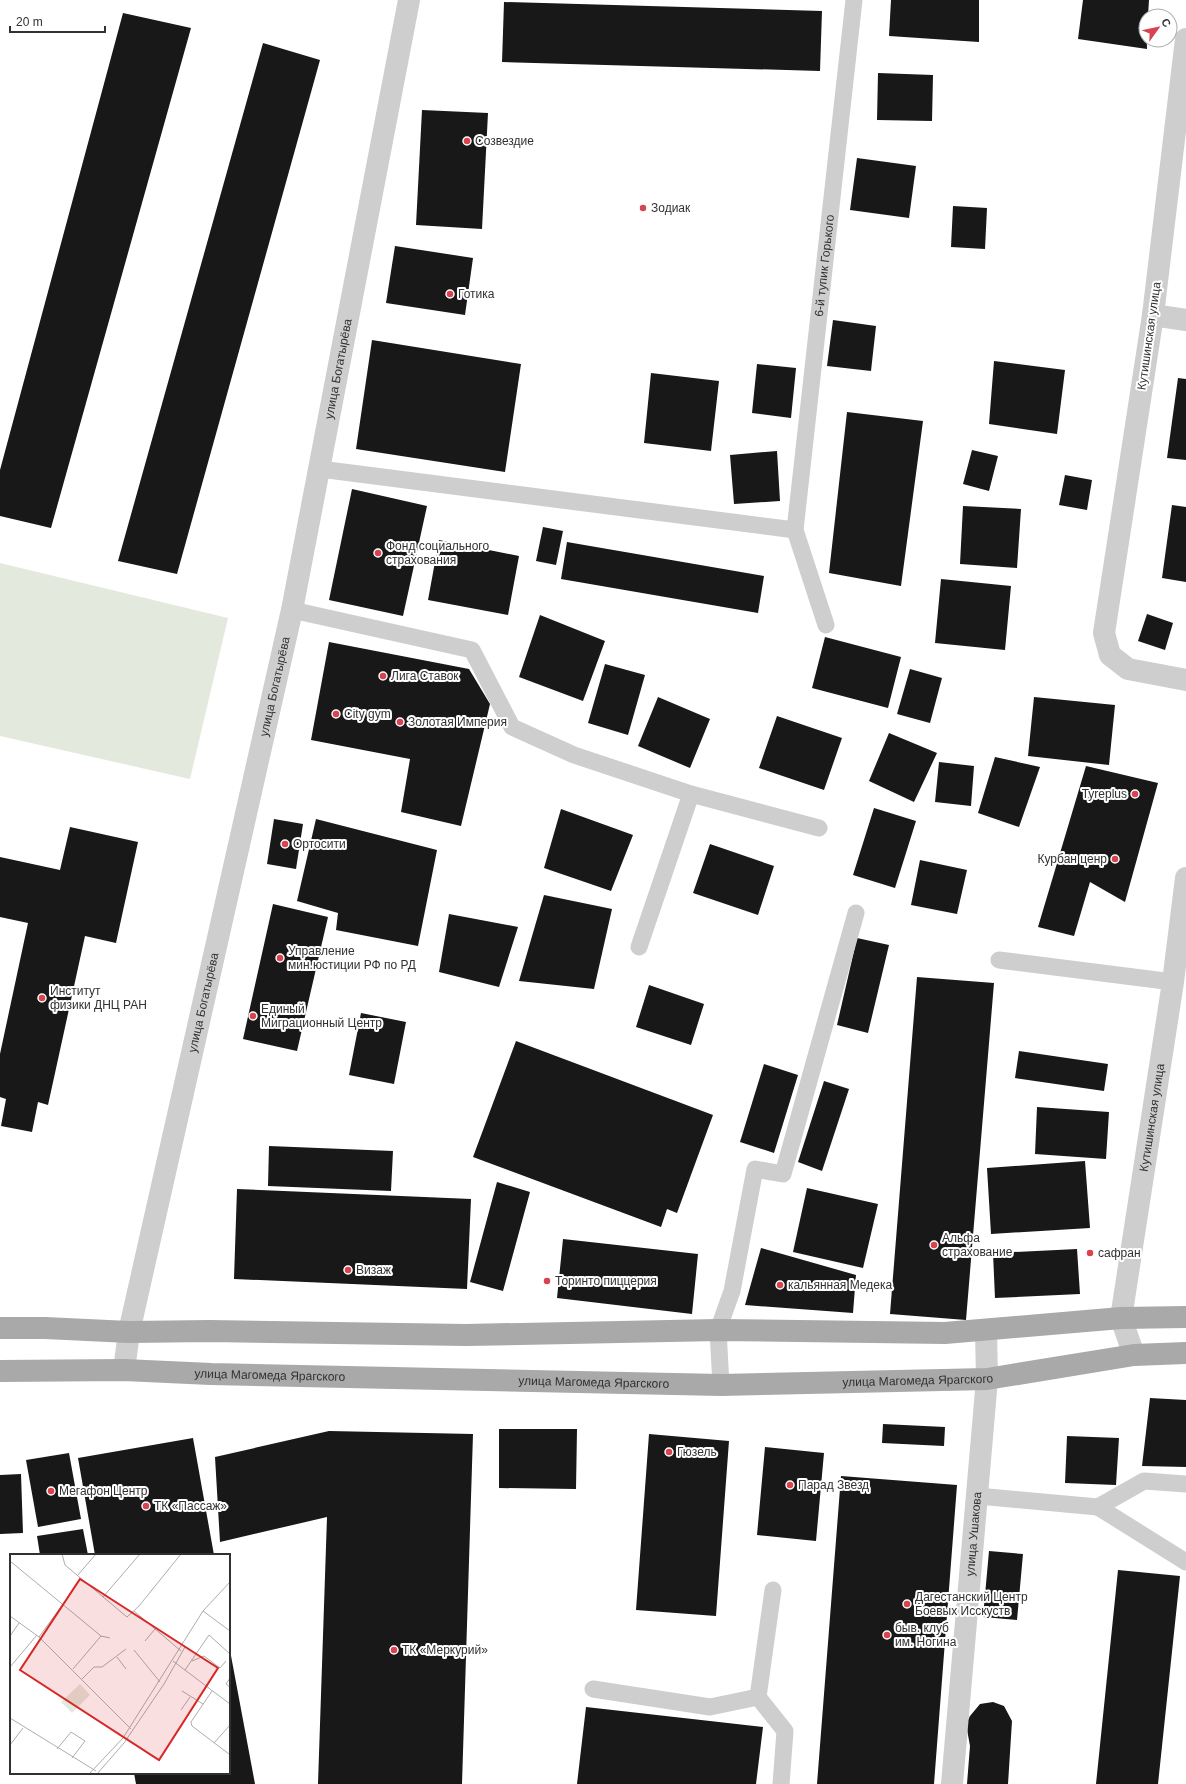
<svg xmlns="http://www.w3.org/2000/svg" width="1186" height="1784" font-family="Helvetica,sans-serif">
<rect width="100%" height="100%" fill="#fff"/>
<path fill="#e4e9dd" d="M0,563l228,55 -38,161 -190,-43z"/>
<path fill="#181818" d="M891,0h88v42l-90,-6z
M1083,0h66l-1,16h-2l1,33 -69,-10z
M504,2l318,9 -2,60 -318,-9z
M123,13l68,15 -140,500 -51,-12v-46z
M263,43l57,17 -143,514 -59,-13z
M878,73l55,2 -1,46 -55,-1z
M422,110l66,3 -6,116 -66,-4z
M857,158l59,8 -7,52 -59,-8z
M953,206l34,2 -2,41 -34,-2z
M395,246l78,12 -8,57 -79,-12z
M833,320l43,6 -5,45 -44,-5z
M372,340l149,24 -16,108 -149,-23z
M994,361l71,9 -8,64 -68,-10z
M757,364l39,4 -5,50 -39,-5z
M651,373l68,8 -8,70 -67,-8z
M1178,378l8,1v81l-19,-2z
M847,412l76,9 -22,165 -72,-13z
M972,450l26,6 -9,35 -26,-7z
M777,451l3,50 -46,3 -4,-49z
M1065,475l27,5 -5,30 -28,-5z
M352,489l75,17 -24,110 -74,-16z
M1172,505l14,2v75l-24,-4z
M963,506l58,3 -4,59 -57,-4z
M543,527l20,4 -7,34 -20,-4z
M439,540l80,16 -11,59 -80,-15z
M567,542l197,34 -6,37 -197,-34z
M941,579l70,7 -6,64 -70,-7z
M1147,614l26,9 -8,27 -27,-9z
M540,615l65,26 -22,60 -64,-24z
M825,637l76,20 -13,51 -76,-20z
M329,642l140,27 21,35 -29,122 -60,-14 9,-53 -99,-19z
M605,664l40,11 -17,60 -40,-12z
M910,669l32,9 -12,45 -33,-9z
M658,697l52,22 -20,49 -52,-22z
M1034,697l81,8 -6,60 -81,-9z
M777,716l65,22 -18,52 -65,-22z
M889,733l48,20 -23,49 -45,-21z
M995,757l45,10 -21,60 -41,-14z
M939,762l35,4 -3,40 -36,-4z
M1086,766l72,17 -33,119 -35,-20 -16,54 -36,-9z
M874,808l42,13 -21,67 -42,-13z
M561,809l72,26 -22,56 -67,-23z
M274,819l29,5 -7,45 -29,-5z
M316,819l121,31 -19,96 -82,-16 2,-17 -41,-12z
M70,827l68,15 -22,101 -31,-7 -37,169 -10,-3 -6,30 -31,-6 5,-27 -6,-2v-43l28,-131 -28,-6v-60l60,13z
M710,844l64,22 -16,49 -65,-22z
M920,860l47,10 -10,44 -46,-9z
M544,895l68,14 -18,80 -75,-8z
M273,904l55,13 -31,134 -54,-12z
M449,914l69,13 -19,60 -60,-15z
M857,938l32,7 -21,88 -31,-8z
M917,977l77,6 -28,337 -76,-6z
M649,985l55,19 -13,41 -55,-18z
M361,1013l45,9 -12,62 -45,-9z
M516,1041l197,74 -36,98 -10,-4 -6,18 -188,-70z
M1019,1051l89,13 -4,27 -89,-13z
M764,1064l34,11 -24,78 -34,-11z
M824,1081l25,8 -27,82 -24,-9z
M1037,1107l72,5 -3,47 -71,-5z
M269,1146l124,5 -2,40 -123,-5z
M1085,1161l5,67 -99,6 -4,-66z
M497,1182l33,10 -27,99 -33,-9z
M807,1188l71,16 -15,64 -70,-16z
M237,1189l234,10 -4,90 -233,-10z
M563,1239l135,15 -6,60 -135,-16z
M761,1248l95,27 -3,38 -108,-8z
M1077,1249l3,45 -85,4 -2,-45z
M1150,1398l36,2v67l-44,-1z
M883,1424l62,3 -1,19 -62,-3z
M499,1429h78l-1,60 -77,-1z
M329,1431l144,3 -11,350h-144l9,-267 -107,25 -5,-85z
M649,1434l80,7 -13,175 -80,-6z
M1067,1436l52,2 -3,47 -51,-2z
M193,1438l21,117h-119l-17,-97z
M765,1447l59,6 -8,88 -59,-6z
M69,1453l12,66 -43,8 -12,-67z
M21,1474l2,59 -23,1v-59z
M841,1476l116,9 -23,299h-117z
M83,1529l5,26h-48l-3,-19z
M989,1551l34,3 -6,66 -34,-3z
M1118,1570l62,6 -22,208h-62z
M229,1645l26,139h-119l-2,-11h95z
M993,1702l11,4 8,15 -4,63h-41l3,-38 -4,-22 4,-8 10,-12z
M586,1707l177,20 -7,57h-179z"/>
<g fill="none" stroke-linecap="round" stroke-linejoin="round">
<g stroke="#cecece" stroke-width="17">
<path d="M320,469l475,61"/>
<path d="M292,610l180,40 40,77 62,28 117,39 128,34"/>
<path id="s1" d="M826,625l-31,-95 59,-530"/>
<path d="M639,947l52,-153"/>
<path d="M999,960l174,22"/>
<path d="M721,1385l-3,-55 14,-39 23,-122 28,5 73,-261"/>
<path d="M978,1496l120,11 46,-26 42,3"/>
<path d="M1098,1507l88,55"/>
<path d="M773,1590l-15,107 27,34 -4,53"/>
<path d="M593,1689l117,18 48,-10"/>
</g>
<g stroke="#cecece" stroke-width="22">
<path d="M1186,39l-33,276 -49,318 6,22 18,14 58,11"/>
<path d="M1153,315l33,5"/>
<path id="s2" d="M1134,1355l-13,-37 52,-336 13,-104"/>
<path id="s3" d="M124,1370l5,-38 163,-722 117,-610"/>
<path id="s4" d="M952,1784l35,-405 -1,-48"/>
</g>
<g stroke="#a9a9a9" stroke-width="22">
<path d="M0,1328h45l84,4 81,-1 256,4 252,-5 227,3 176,-15 65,-1"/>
<path id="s5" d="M0,1371l124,-1 87,4 510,11 266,-6 147,-24 52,-2"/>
</g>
</g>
<g fill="#d84351" stroke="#fff" stroke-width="1.5">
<circle cx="467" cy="141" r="4"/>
<circle cx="643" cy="208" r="4"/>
<circle cx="450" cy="294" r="4"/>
<circle cx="378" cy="553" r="4"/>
<circle cx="383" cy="676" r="4"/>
<circle cx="336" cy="714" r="4"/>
<circle cx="400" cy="722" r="4"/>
<circle cx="1135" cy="794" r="4"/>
<circle cx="285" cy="844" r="4"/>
<circle cx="1115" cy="859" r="4"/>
<circle cx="280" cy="958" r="4"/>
<circle cx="42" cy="998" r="4"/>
<circle cx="253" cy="1016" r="4"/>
<circle cx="934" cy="1245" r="4"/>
<circle cx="1090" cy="1253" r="4"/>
<circle cx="348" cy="1270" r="4"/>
<circle cx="547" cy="1281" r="4"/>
<circle cx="780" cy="1285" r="4"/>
<circle cx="669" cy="1452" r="4"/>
<circle cx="790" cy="1485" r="4"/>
<circle cx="51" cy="1491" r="4"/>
<circle cx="146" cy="1506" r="4"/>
<circle cx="907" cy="1604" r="4"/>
<circle cx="887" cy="1635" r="4"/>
<circle cx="394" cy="1650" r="4"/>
</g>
<g text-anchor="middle" stroke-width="4" stroke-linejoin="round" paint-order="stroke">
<g font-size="12" fill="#313131" stroke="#fff" text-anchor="start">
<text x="475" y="145">Созвездие</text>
<text x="651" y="212">Зодиак</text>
<text x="458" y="298">Готика</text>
<text x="386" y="550">Фонд социального<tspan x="386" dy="14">страхования</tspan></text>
<text x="391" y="680">Лига Ставок</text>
<text x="344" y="718">City gym</text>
<text x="408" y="726">Золотая Империя</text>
<text x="1127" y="798" text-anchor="end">Tyreplus</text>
<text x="293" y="848">Ортосити</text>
<text x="1107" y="863" text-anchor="end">Курбан ценр</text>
<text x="288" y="955">Управление<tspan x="288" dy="14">мин.юстиции РФ по РД</tspan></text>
<text x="50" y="995">Институт<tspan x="50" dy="14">физики ДНЦ РАН</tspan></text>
<text x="261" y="1013">Единый<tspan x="261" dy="14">Миграционный Центр</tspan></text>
<text x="942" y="1242">Альфа<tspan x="942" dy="14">страхование</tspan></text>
<text x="1098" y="1257">сафран</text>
<text x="356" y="1274">Визаж</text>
<text x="555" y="1285">Торинто пиццерия</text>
<text x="788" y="1289">кальянная Медека</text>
<text x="677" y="1456">Гюзель</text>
<text x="798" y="1489">Парад Звезд</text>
<text x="59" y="1495">Мегафон Центр</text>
<text x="154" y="1510">ТК «Пассаж»</text>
<text x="915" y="1601">Дагестанский Центр<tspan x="915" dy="14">Боевых Исскуств</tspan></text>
<text x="895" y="1632">быв. клуб<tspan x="895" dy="14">им. Ногина</tspan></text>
<text x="402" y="1654">ТК «Меркурий»</text>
</g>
<g font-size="12" fill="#313131" stroke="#fff">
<text dy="4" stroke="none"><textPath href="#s1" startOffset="366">6-й тупик Горького</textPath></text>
<text transform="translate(1149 336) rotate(-82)" y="4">Кутишинская улица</text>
<text dy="4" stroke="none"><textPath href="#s3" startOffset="1024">улица Богатырёва</textPath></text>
<text dy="4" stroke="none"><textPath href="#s3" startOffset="700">улица Богатырёва</textPath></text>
<text dy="4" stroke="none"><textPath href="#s3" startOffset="376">улица Богатырёва</textPath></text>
<text dy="4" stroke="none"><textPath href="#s2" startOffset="242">Кутишинская улица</textPath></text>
<text dy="4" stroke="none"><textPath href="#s5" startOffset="270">улица Магомеда Ярагского</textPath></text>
<text dy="4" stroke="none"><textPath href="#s5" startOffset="918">улица Магомеда Ярагского</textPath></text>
<text dy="4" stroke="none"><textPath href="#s5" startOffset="594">улица Магомеда Ярагского</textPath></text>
<text dy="4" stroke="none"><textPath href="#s4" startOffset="251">улица Ушакова</textPath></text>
</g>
</g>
<g transform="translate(10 1554)">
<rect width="220" height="220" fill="#fff"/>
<path d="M70,130l10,11 -18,18 -11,-11z" fill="#e4e9dd"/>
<path fill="none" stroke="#adadad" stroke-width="1" d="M52,0l3,11 62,52 12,-11 42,-52M0,7l91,75 9,2M67,22l19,-22M93,43l37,-43M124,57l47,40M193,57l27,20M0,62l29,21 92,92M0,82l9,-13M29,83l24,-33M135,87l10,-12M124,96l26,32M107,103l9,12M163,107l57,43M182,107l12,-5 16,12 6,-7M0,113l27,-32M63,115l28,-33M175,116l24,-35 21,19M220,124l-4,6 4,3M72,125l12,-12h8l24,-18M172,137l21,13M202,137l-21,31 1,4 37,28M171,156l9,-13M0,164l86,53M204,189l16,-18M0,191l13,-17M47,195l14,-17 14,9 -13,17M79,220l34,-36 80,-127 27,-29M87,220l27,-31 40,-59 21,-37"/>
<path fill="#d62828" fill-opacity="0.15" stroke="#d62828" stroke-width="2" d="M70,25l138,89 -59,92 -139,-90z"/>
<rect width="220" height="220" fill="none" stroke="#313131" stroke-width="2"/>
</g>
<g transform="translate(1158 28) rotate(57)"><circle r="19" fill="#ffffff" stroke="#adadad"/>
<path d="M0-3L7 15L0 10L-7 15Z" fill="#d84351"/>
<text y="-6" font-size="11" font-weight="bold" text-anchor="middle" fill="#313131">С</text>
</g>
<path d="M10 26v6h95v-6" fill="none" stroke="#313131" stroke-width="2"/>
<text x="16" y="26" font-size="12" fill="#313131" stroke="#ffffff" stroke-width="3" paint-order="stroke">20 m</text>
</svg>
